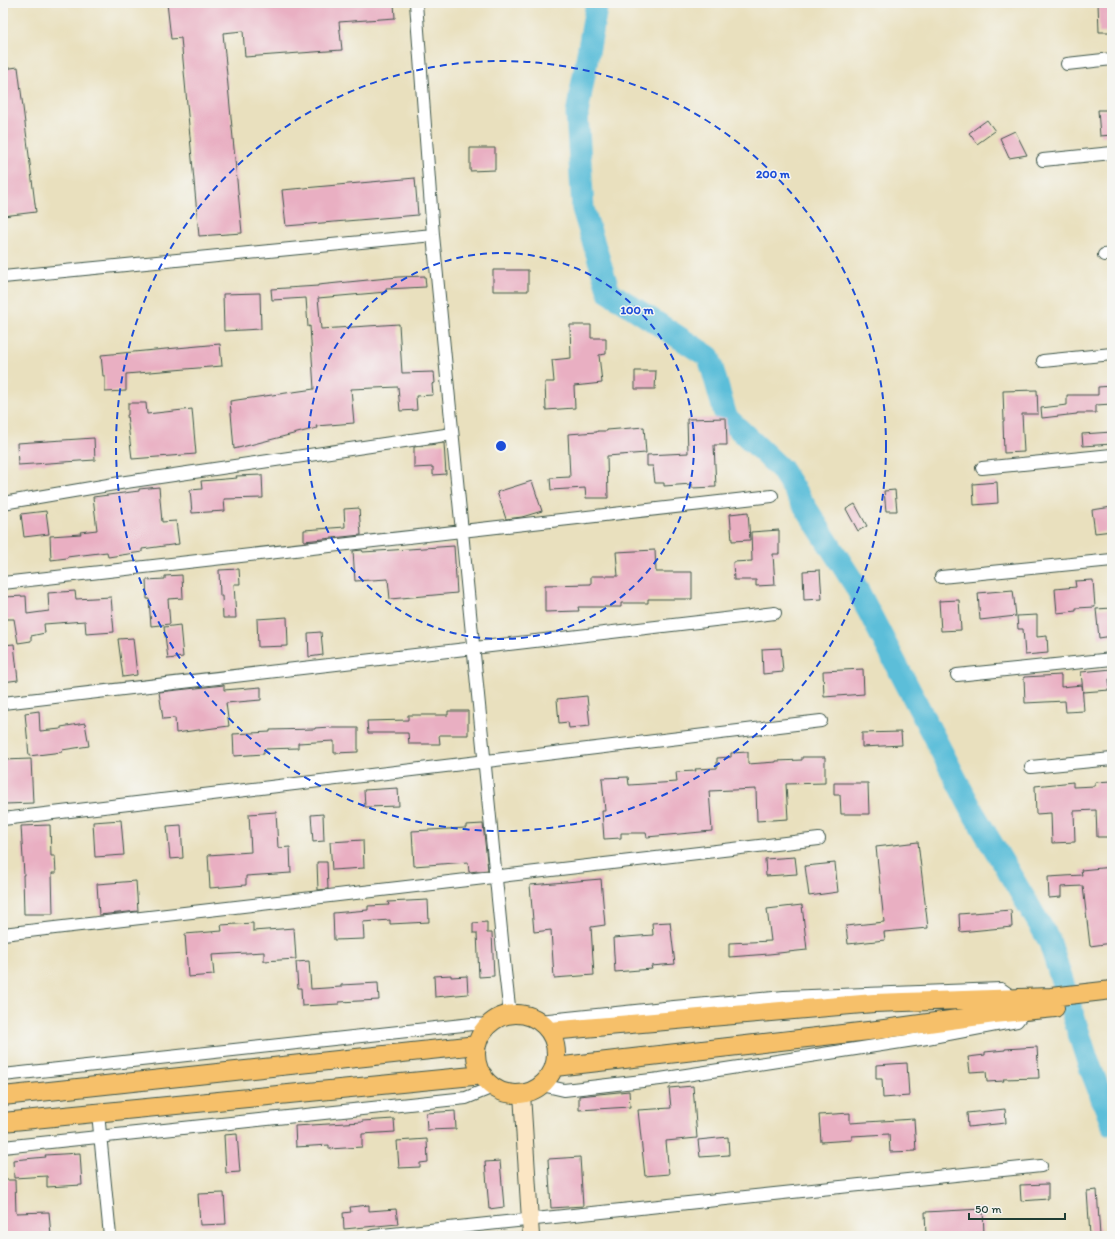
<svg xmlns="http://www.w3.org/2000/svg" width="1115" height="1239" font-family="Itim,sans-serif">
<rect width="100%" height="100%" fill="#f6f6f2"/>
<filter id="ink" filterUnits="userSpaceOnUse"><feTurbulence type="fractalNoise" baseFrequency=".025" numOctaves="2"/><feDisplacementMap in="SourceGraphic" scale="8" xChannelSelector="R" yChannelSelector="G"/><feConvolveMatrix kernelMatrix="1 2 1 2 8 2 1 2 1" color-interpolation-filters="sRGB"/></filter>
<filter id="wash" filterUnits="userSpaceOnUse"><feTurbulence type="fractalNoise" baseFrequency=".012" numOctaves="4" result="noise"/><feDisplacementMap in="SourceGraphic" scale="16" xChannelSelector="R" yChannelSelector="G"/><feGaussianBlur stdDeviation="0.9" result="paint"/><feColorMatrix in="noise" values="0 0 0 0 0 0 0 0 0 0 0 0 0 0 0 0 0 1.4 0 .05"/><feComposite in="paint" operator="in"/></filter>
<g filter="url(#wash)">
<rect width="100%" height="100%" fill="#e9e0be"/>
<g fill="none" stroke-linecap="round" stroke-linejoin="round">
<path stroke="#5bbed9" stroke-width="23" d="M597,3l-20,111 6,95 26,83 100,65 17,60 55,52 74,116 119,229 75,126 38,119 25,65"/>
</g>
<g id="blocks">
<path fill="#e9afc2" d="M167,3h227l1,15 -56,4 3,28 -97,7 -2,-26 -20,2 19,200 -43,3 -18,-198 -10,1z
M1098,3h14v29h-13z
M18,67l18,145 -33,4v-147z
M1098,110h14v25l-12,1z
M987,120l8,11 -18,13 -8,-11z
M1015,131l12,24 -18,3 -9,-20z
M470,148h25v22l-25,1z
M415,178l3,37 -132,11 -4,-36z
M493,270h35v21h-35z
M425,276l1,11 -40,2v3l-68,6 3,31 78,-5 3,49 32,-1 1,11 -3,1 1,11 -17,1 1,14 -17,1 -2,-24 -47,2 3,34 -38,3 1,2 -83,21 -4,-48 84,-12 -4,-63 -2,1 -2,-29 -34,2 -1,-11 47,-3v-1l80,-8z
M260,293l1,36 -37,2 -1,-37z
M570,325h21v13h15v16l-7,1 3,28 -28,3 1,22 -29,2 -1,-28h9l-2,-22 19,-2z
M220,344l2,22 -96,8v17l-21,1v-16h-2l-2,-21z
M635,371h21l-1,18h-20z
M1112,386v18l-16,1v8h-19v1l-35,4 -1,-10 26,-3v-10h31v-8z
M1037,390l1,24h-16l2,38 -20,1 -1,-32h1l-1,-30z
M128,403h18l1,11 45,-5 4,45 -64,5 -5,-44h1z
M726,418l1,27h-13l2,42 -24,1v-4l-28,2v-3h-9l-2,-17h-6v-11l41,-2 -1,-34z
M644,427l2,26 -39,3 1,42h-22l-1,-10 -34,2 -1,-12 20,-1 -2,-43 29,-2v-1h10v-1z
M1112,432v12l-29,2 -1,-12z
M94,438l1,22 -77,5 -1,-22z
M444,443l2,31 -13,1v-8l-19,1v-21z
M262,475l1,23 -39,1 1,12 -33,2 -2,-23 12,-1 -1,-8 36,-3 -1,-2z
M532,481l10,30 -20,6 -16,2 -9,-27z
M997,482l1,21 -24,2 -1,-21z
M159,487l3,35 14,-1 3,23 -37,5v3l-34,5 -1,-5 -40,5v1l-16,2 -1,-24 31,-2 -1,-2 17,-2 -4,-33 46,-6v-2z
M895,490l2,21h-11l-2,-20z
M855,504l12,22 -9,5 -12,-22z
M1112,507v24l-17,2 -3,-23z
M359,508l2,27 -57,6v-11l41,-3 -1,-18z
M46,511l3,23 -25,3 -3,-23z
M748,512l2,28 -18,1 -2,-27z
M779,530v24h-6l2,31 -19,1v-6h-22l-1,-18 19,-1 -1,-29z
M454,546l3,47 -67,6 -2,-20 -33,2 -2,-30 9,-1 1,2z
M655,550l1,22h36v27h-44v4h-27v4h-43l1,4 -34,1v-27l46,-1v-8h27l-2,-24z
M239,569l1,15h-6l2,34h-13l-1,-22h-2l-1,-26z
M820,570l2,29 -18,1 -1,-29z
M182,575l1,23 -15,1 2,25 -19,2 -2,-27h-2l-1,-19 19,-1v-3z
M1093,580l2,27 -19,1v3l-19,2 -2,-24 21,-2 -1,-6z
M1013,590l3,26 -36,4 -2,-27z
M75,591l1,8 35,-2 3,35 -28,2 -1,-13 -41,3 1,9 -14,3v5l-13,2 -4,-24h-11v-22l23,-1 1,18 22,-3 -1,-18z
M959,600l2,30 -20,1 -2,-30z
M1112,608v28l-13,2 -3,-29z
M1037,615v22l10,-1 1,17 -23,2 -2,-26h-5l-1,-13z
M287,617l1,29 -30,1 -1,-28z
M180,625l3,32 -15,2 -4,-32z
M321,632l2,23 -14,2 -1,-24z
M133,638l4,37 -14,2 -5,-38z
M14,644l4,36 -15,2v-37z
M781,648l2,24 -20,2 -1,-25z
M863,669l1,25 -40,3 -1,-26z
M1112,669v10h-3l1,11 -27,2 -2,-20z
M1061,675v12l21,-2 2,26 -18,1 -1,-11 -40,2 -1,-26z
M224,685v5l37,-3v13l-35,3 3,23 -53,7 -1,-15 -12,1 -4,-27z
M587,696l3,30 -21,2 -1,-6 -9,1 -2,-24z
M39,711l1,20 21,-2v-2l24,-4 4,23 -27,4v2l-33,4 -4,-43z
M448,711h20v24h-29l1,9h-31l-1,-11h-40l-1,-12 41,-1v-5h40z
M330,727v1h28v24l-24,1v-12l-36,2v5l-34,1v5l-30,2 -1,-22 37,-2v-2l45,-1v-1z
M901,732l1,13 -40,2v-14z
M748,752v12l28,-2v-1l26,-1v-3h23v26l-39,1 2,35 -31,2 -1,-32 -47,2 3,40 -65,6 -1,-4h-25v5l-17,1 -2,-28h3l-3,-33 26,-1 1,8 48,-3 -1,-10 20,-1 -1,-2 22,-1v-10l14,-1v-4z
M31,759l2,44 -28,1 -2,-44z
M1112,781v56h-15l-1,-27 -22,1 1,31 -23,1 -1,-30 -15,1 -1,-28 38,-4v5l22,-1v-4z
M834,783h34l1,31h-28l-1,-19h-6z
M398,788l1,18 -34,1 -1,-17z
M276,812l2,36 12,-1 1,26 -45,3v9l-36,3 -2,-33 43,-3 -2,-38z
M323,814l1,27 -11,1 -2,-27z
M121,820l3,35 -29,2 -2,-35z
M483,824l5,46 -19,2 -1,-10 -54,4 -2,-35 54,-3v-3z
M50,825l1,31h4l1,17h-4l1,41h-29l-1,-39h1l-3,-49z
M181,825l2,33 -13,1 -3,-33z
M363,840l1,28 -32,2 -2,-28z
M918,842l10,86 -44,4 1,8 -37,4 -2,-18 38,-4 -8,-75z
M795,857l2,17 -31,2 -1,-17z
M317,862h10l1,27 -10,1z
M835,863l3,29 -29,4 -4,-30z
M1112,867v76l-22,3 -7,-60 -22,1v10l-12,1 -1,-21 34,-2 -1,-5z
M601,879l4,46 -14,2 3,48 -40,3 -3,-48 -17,2 -4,-47z
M136,881l2,30 -39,4 -2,-31z
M428,900l1,22 -39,2v-4l-27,2 1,17 -30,1 -1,-27 35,-3v-4l21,-1 -1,-3z
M802,905l5,45 -38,4 -40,3v-14l42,-2 -4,-32z
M1011,910l1,17 -52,5 -1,-18z
M487,922v11h5l2,43 -15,1 -2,-44h-4v-10z
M670,922l5,42 -24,2 1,3 -37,3 -2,-34 40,-3 -1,-12z
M253,923v8l41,-3 2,31 -32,2v-9l-52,3 2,20 -26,2 -3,-43 37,-3 -1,-6z
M309,961l2,28 30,-2v-2l37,-2 1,17 -40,2v2l-37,2 -1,-18h-3l-2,-26z
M451,975v2l16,-1 1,18 -33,3 -1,-21z
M1037,1047l2,31 -36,1 1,2 -17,1 -1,-11 -16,1 -2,-15 17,-2v-3l20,-2v-1z
M907,1063l2,33 -26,2 -1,-19h-6v-14z
M693,1086l4,52 -31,3 3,33 -24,2 -7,-66 33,-2 -2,-20z
M629,1091l1,16 -51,3v-14z
M1005,1109l1,14 -38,4 -1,-14z
M455,1111l1,18 -29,1 -1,-17z
M850,1113v10l64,-4 2,32 -26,1 -1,-18 -37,2v4l-31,2 -2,-27z
M394,1119l1,13 -33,2v13l-33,2v-4l-33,2 -1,-21 67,-4v-1z
M237,1134l3,38 -14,1 -2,-38z
M728,1137l1,18 -29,2 -2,-17z
M427,1139l1,23 -8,1v4l-21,1 -2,-27z
M80,1153l2,32 -35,2v-11l-33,2 -1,-18 33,-3 -1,-2z
M580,1157l3,49 -32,2 -3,-49z
M500,1161l4,46 -15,2 -4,-47z
M3,1180h12l1,33 33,-1 2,24h-31v-2h-17z
M1048,1184v15l-27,2 -1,-16z
M1097,1190l3,46h-10l-3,-45z
M224,1193l2,31 -26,1 -2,-31z
M369,1205v6l27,-2 2,15 -54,5 -1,-16 8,-1 -1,-5z
M983,1209l1,26 -58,1 -1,-24z"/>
</g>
</g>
<g filter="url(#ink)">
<use href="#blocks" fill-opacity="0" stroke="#3d5549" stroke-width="1"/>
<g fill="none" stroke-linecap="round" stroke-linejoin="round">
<defs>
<path id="street" d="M416,3l17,232 72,736 5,44
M1067,64l45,-5
M1043,160l69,-7
M1104,255l8,-1
M3,277l430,-42
M1043,361l69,-7
M982,468l130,-13
M3,503l123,-21 326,-48
M941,577l171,-17
M3,583l769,-87
M957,675l155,-16
M3,703l772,-90
M1031,767l81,-8
M3,819l818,-98
M3,934l816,-95
M539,1021l135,-14 110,-10 217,-8 13,9
M3,1075l469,-51 17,1
M542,1085l22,5 96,-11 267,-41 90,-17 8,-10
M98,1113l12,123
M3,1147l463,-49 27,-11
M373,1236l668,-70"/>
<path id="secondary" d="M522,1094l9,142"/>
<path id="primary" d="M476 1054a40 40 0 1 1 80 0a40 40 0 1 1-80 0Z
M550,1031l324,-28 177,-6 61,-7
M555,1067l322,-37 117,-16 61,-6
M3,1096l474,-51
M3,1122l480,-47"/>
</defs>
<use href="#street" stroke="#3d5549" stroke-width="14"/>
<use href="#secondary" stroke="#3d5549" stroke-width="18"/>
<use href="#primary" stroke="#3d5549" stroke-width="20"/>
<use href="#street" stroke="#fff" stroke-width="12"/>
<use href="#secondary" stroke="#fbe6c4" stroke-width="16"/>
<use href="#primary" stroke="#f6c06b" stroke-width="18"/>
</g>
</g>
<g fill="none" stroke="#1d4ed8" stroke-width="2" stroke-dasharray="7 5">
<circle cx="501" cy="446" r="193"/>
<circle cx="501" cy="446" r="385"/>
</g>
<circle cx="501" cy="446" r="6" fill="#1d4ed8" stroke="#f6f6f2" stroke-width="2"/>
<g font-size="12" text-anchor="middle" font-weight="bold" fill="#1d4ed8" stroke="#f6f6f2" stroke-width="3" stroke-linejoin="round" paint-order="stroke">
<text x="773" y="178">200 m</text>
<text x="637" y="314">100 m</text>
</g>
<rect width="1115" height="1239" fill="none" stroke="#f6f6f2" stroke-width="16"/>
<path d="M969 1213v6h96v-6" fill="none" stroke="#1f3d34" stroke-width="2"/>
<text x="975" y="1213" font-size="12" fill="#1f3d34" stroke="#f6f6f2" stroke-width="3" paint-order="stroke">50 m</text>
</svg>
